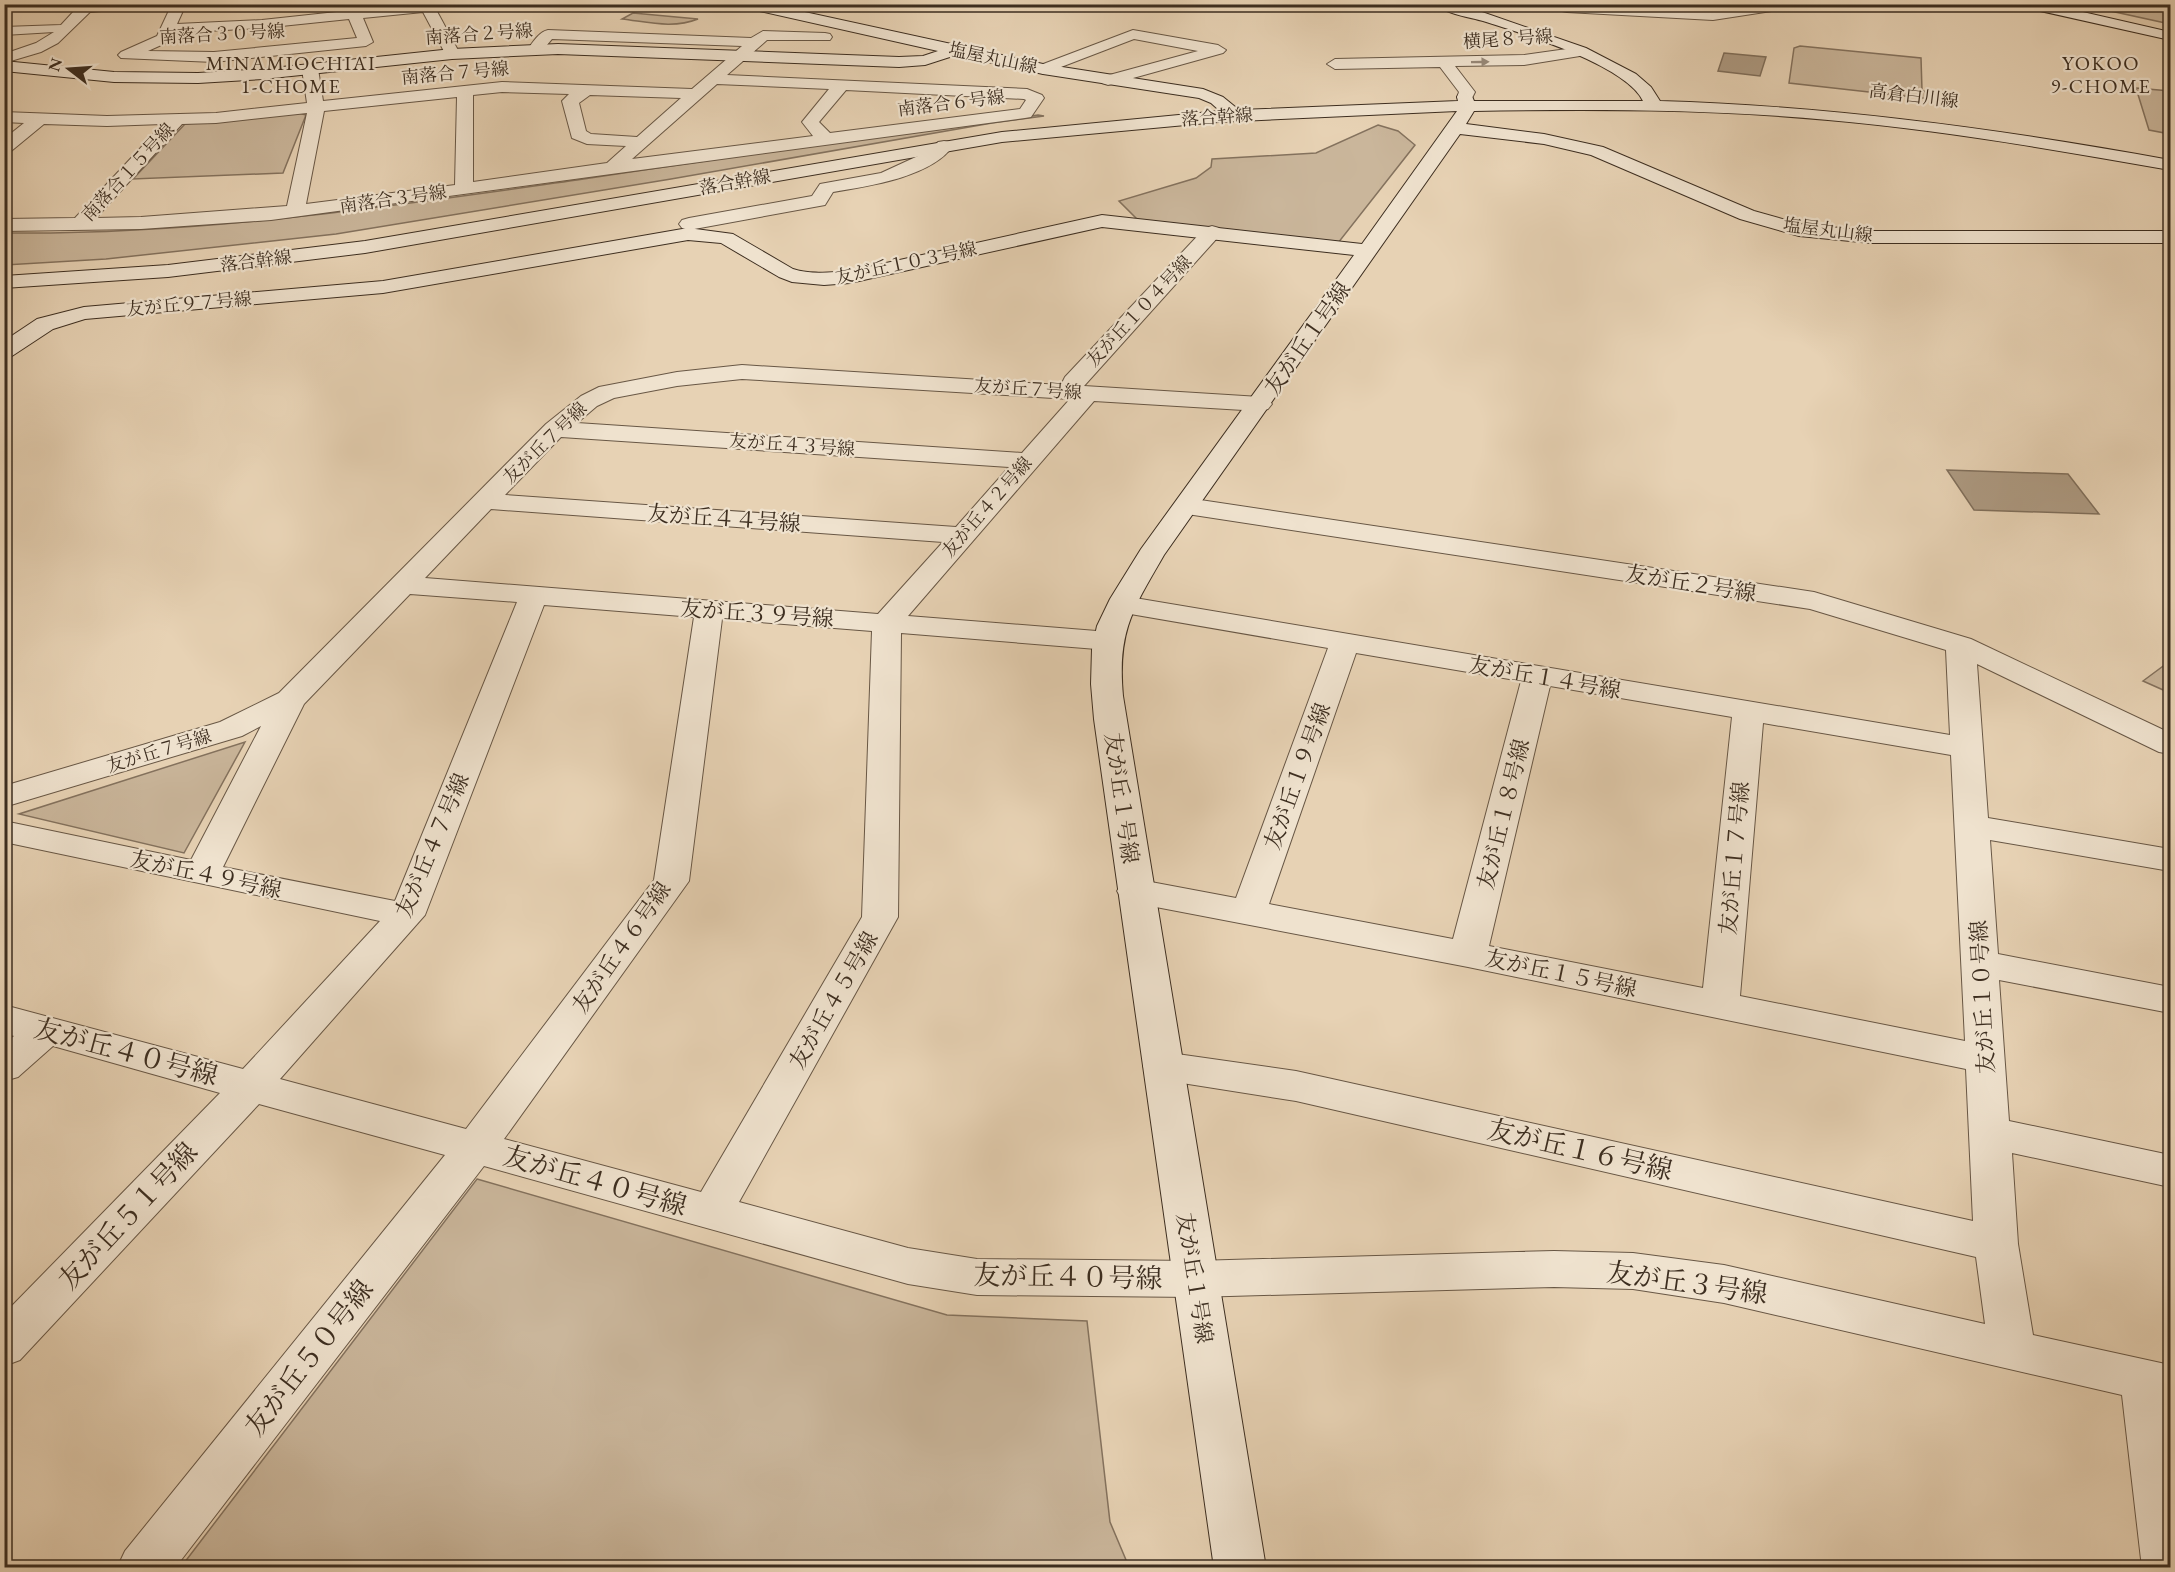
<svg xmlns="http://www.w3.org/2000/svg" width="2175" height="1572" font-family="'EB Garamond','Noto Serif JP',serif">
<rect width="100%" height="100%" fill="#e7d2b4"/>
<filter id="stains"><feTurbulence type="fractalNoise" baseFrequency=".00333" numOctaves="4"/><feColorMatrix values="0 0 0 0 .2 0 0 0 0 .09 0 0 0 0 .02 0 0 0 .5 -.17"/></filter>
<radialGradient id="worn" r=".72"><stop offset=".6" stop-color="#630" stop-opacity="0"/><stop offset="1" stop-color="#630" stop-opacity=".3"/></radialGradient>
<path fill="#cab69b" stroke="#84725e" stroke-width="1.5" d="M2083,5h87v19z
M633,13l65,6c-25,10 -50,3 -76,0z
M1800,46l121,12 1,32 9,5v4l-142,-16 5,-35z
M2136,88l34,3v43l-21,-4z
M295,112l11,3 -23,58 -150,6 52,-55z
M1038,115l6,1 -52,7 -321,56 -335,55 -230,25 -101,6v-32c194,2 380,-26 572,-53 153,-23 307,-45 461,-65z
M1378,125l20,6 17,14 -77,98 -200,-23 -19,-19 77,-23 15,-11 1,-8 104,-6z
M2170,661v32l-27,-12z
M245,742l-61,111 -165,-39z
M477,1179l470,136 140,6 23,201 19,45h-948z"/>
<path fill="#ad9a82" stroke="#806f5b" stroke-width="1.5" d="M1724,53l42,4 -6,19 -42,-5z
M1947,470l121,4 31,40 -125,-4z"/>
<g fill="none" stroke-linecap="round" stroke-linejoin="round">
<defs>
<path id="street" d="M39,4h102l-7,4 -44,4 -32,31 -17,9 -37,11v-9l32,-11 18,-11 -50,3v-8l57,-2 13,-14 -28,-3z
M172,4h14l-9,20 85,-4 149,-16h22l27,50 -3,3h-10l-24,-45 -60,6 10,24 -7,4 -152,16 -93,-4 -3,-3 3,-3 36,-16zM349,19l8,19 -143,14 -66,-1 20,-9 5,-9 89,-5z
M1561,4l152,8 47,-8h64l-7,4 -39,2 -65,10 -146,-8 -5,-1z
M548,30l203,8 12,-7 62,2 5,1 2,3 -2,3h-63l-40,35 300,14 15,6 2,3 -13,19 -6,1 -754,102 -130,9 -137,2v-12l71,-1 88,-94 -56,2 -63,-2 -34,28 -6,1v-14l20,-16 -20,-1v-10l103,4 109,-3 91,-10 -5,-34 8,-5 8,5 5,32 179,-19 190,7 50,-43 -190,-7 -11,13h-10l-3,-3c5,-7 11,-17 20,-19zM717,84l112,5 -27,33 11,14 -181,23zM846,90l178,9 2,1 -6,9 -190,24 -11,-11zM502,92l67,2 -7,7 10,37 15,6 39,2 -19,17 -134,19v-87zM590,95l91,3 -44,39 -46,-3 -5,-3 -7,-28zM457,97l-2,88 -149,19 18,-93zM307,113l-20,93 -146,11 -45,1 86,-94 34,-1z
M1133,30l85,15 8,5 -3,3 -115,32 -6,-2 -2,-3 2,-3 96,-26 -64,-12 -86,33 -5,2 -8,-5 3,-3z
M1581,47l8,5 -3,3 -62,10 -69,1 20,26 -4,8h-12l-2,-3 2,-5 -19,-25 -105,2 -8,-5 8,-5 189,-4z
M944,141l6,1 3,4c-22,31 -84,40 -120,46l-8,13 -136,25 -7,-2 -3,-4 3,-4 7,-2 123,-22 8,-12 61,-11 50,-23 7,-8z
M1212,226l7,2 3,4 -3,4 -135,150 176,11 8,2 4,5 -4,5 -8,2 -166,-10 -186,215 201,16 10,3 5,6 -5,6 -10,3 -208,-17 -3,284 -159,285 169,46 69,11 218,2 359,-10 79,2 91,12 261,59 -9,-67 -680,-156 -133,-21 -14,-4 -6,-10 6,-10 14,-4 133,19 677,150 -7,-152 -498,-102 -333,-64 -13,-4 -5,-8 5,-8 13,-4 101,19 92,-250 -215,-37 -4,-6 4,-6 10,-3 827,139 -4,-85 -136,-41 -623,-95 -9,-2 -4,-6 4,-6 9,-2 627,94 157,47 199,94v21l-11,-2 -182,-88 11,154 182,31v22l-180,-31 8,114 172,33v26l-171,-33 10,141 161,34v32l-158,-34 6,91 15,91 137,30v203h-28l-20,-173 -398,-92 -91,-14 -79,-2 -359,10 -218,-2 -69,-11 -424,-118 -309,402h-58l8,-17 320,-396 -186,-51 -239,256 -16,6v-52l216,-221 -167,-47 -35,31 -14,4v-37l10,-8 -10,-3v-28l239,64 137,-148 -376,-79v-21l187,39 70,-134 -19,10 -238,71v-21l216,-64 59,-29 267,-269 35,-28 18,-9 78,-15 65,-7 319,20 4,-8 140,-149zM742,379l328,20 -48,54 -445,-30 20,-17 17,-8 63,-12zM561,437l448,30 -53,60 -451,-32zM491,509l452,33 -65,72 -453,-36zM410,594l107,8 -122,299 -172,-34 81,-163zM544,605l150,12 -40,263 -188,249 -186,-50 145,-164zM722,619l150,12 -10,286 -161,275 -197,-53 185,-258zM1356,653l165,28 -68,258 -184,-35zM1550,686l182,31 -29,271 -214,-42zM1763,723l188,32 14,286 -225,-45z"/>
<path id="secondary" d="M739,4h29l275,60 160,25 20,8 16,13 219,-9 -1,-4 2,-3h12l3,7h169c-17,-36 -122,-68 -160,-80 -14,-4 -37,-7 -48,-17h24l127,44 50,26 15,13 9,14c172,5 341,28 510,59v10c-114,-20 -227,-40 -342,-50 -118,-11 -236,-11 -354,-9l-8,13 78,10 59,13 151,64 46,13 71,7h299v12h-299l-72,-7 -59,-17 -149,-64 -47,-11 -84,-10 -296,421c-31,54 -47,76 -41,141l143,872h-52l-120,-849 -3,-35 1,-35 5,-23 13,-27 31,-50 213,-294 -252,-28 -252,56 -26,2 -32,-3 -13,-5 -58,-34 -33,-3 -305,53 -298,26 -32,10 -41,27 -8,2v-17l33,-22 47,-12 299,-26 305,-53 45,6 60,35c18,6 38,3 57,2l252,-56 260,29 95,-133 -239,11 -216,20 -637,111 -197,24 -164,11v-12l164,-11 197,-24 637,-109 218,-21 -9,-8 -12,-5 -156,-24 -87,-19 -31,10 -26,2 -341,-13 -106,5 -189,20 -65,4 -84,-1 -110,-11v-10l110,11 84,1 65,-4 189,-20 106,-5 341,13 24,-1 15,-5 -192,-43z
M2020,4h28l122,28v8l-143,-32z"/>
</defs>
<use href="#street" stroke="#685745" stroke-width="2"/>
<use href="#secondary" stroke="#3d2e20" stroke-width="2"/>
<use href="#street" fill="#efe2ce" fill-rule="evenodd"/>
<use href="#secondary" fill="#efe2ce" fill-rule="evenodd"/>
</g>
<defs><path id="oneway-solid" d="M-6-.8H1V-3.2L6.5 0L1 3.2V.8H-6Z" transform="scale(1.5)"/></defs>
<use fill="#968877" href="#oneway-solid" transform="translate(1480 62) rotate(-1)"/>
<g text-anchor="middle" stroke-width="4.5" stroke-linejoin="round" paint-order="stroke">
<g font-size="18" fill="#3d2e20" stroke="#efe2ce">
<text transform="translate(222 34) rotate(-3)" y="6">南落合３０号線</text>
<text transform="translate(479 34) rotate(-4)" y="6">南落合２号線</text>
<text transform="translate(1508 39) rotate(-4)" y="6">横尾８号線</text>
<text transform="translate(993 58) rotate(12)" y="6">塩屋丸山線</text>
<text transform="translate(455 73) rotate(-5)" y="6">南落合７号線</text>
<text transform="translate(1914 96) rotate(7)" y="6">高倉白川線</text>
<text transform="translate(951 103) rotate(-7)" y="6">南落合６号線</text>
<text transform="translate(1217 117) rotate(-4)" y="6">落合幹線</text>
<text transform="translate(128 172) rotate(-47)" y="6">南落合１５号線</text>
<text transform="translate(735 182) rotate(-10)" y="6">落合幹線</text>
<text transform="translate(393 199) rotate(-8)" y="6">南落合３号線</text>
<text transform="translate(1828 230) rotate(7)" y="6">塩屋丸山線</text>
<text transform="translate(256 261) rotate(-7)" y="6">落合幹線</text>
<text transform="translate(906 263) rotate(-12)" y="6">友が丘１０３号線</text>
<text transform="translate(189 304) rotate(-5)" y="6">友が丘９７号線</text>
<text transform="translate(1139 311) rotate(-47)" y="6">友が丘１０４号線</text>
<text transform="translate(1028 389) rotate(4)" y="6">友が丘７号線</text>
<text transform="translate(545 443) rotate(-44)" y="6">友が丘７号線</text>
<text transform="translate(792 445) rotate(4)" y="6">友が丘４３号線</text>
<text transform="translate(987 507) rotate(-49)" y="6">友が丘４２号線</text>
<text transform="translate(159 751) rotate(-17)" y="6">友が丘７号線</text>
</g>
<g font-size="20" letter-spacing="1.5" fill="#3d2e20" stroke="#efe2ce">
<text x="291" y="70">MINAMIOCHIAI<tspan x="291" dy="23">1-CHOME</tspan></text>
<text x="2101" y="70">YOKOO<tspan x="2101" dy="23">9-CHOME</tspan></text>
</g>
<g font-size="22" fill="#3d2e20" stroke="#efe2ce">
<text transform="translate(1307 338) rotate(-55)" y="8">友が丘１号線</text>
<text transform="translate(724 518) rotate(4)" y="8">友が丘４４号線</text>
<text transform="translate(1691 583) rotate(9)" y="8">友が丘２号線</text>
<text transform="translate(757 613) rotate(4)" y="8">友が丘３９号線</text>
<text transform="translate(1545 677) rotate(10)" y="8">友が丘１４号線</text>
<text transform="translate(1297 776) rotate(-70)" y="8">友が丘１９号線</text>
<text transform="translate(1122 798) rotate(82)" y="8">友が丘１号線</text>
<text transform="translate(1503 814) rotate(-76)" y="8">友が丘１８号線</text>
<text transform="translate(432 845) rotate(-67)" y="8">友が丘４７号線</text>
<text transform="translate(1734 858) rotate(-85)" y="8">友が丘１７号線</text>
<text transform="translate(206 874) rotate(12)" y="8">友が丘４９号線</text>
<text transform="translate(621 947) rotate(-55)" y="8">友が丘４６号線</text>
<text transform="translate(1561 973) rotate(12)" y="8">友が丘１５号線</text>
<text transform="translate(1982 997) rotate(-93)" y="8">友が丘１０号線</text>
<text transform="translate(833 1000) rotate(-60)" y="8">友が丘４５号線</text>
<text transform="translate(1195 1278) rotate(81)" y="8">友が丘１号線</text>
</g>
<g font-size="27" fill="#3d2e20" stroke="#efe2ce">
<text transform="translate(126 1052) rotate(15)" y="9">友が丘４０号線</text>
<text transform="translate(1580 1150) rotate(13)" y="9">友が丘１６号線</text>
<text transform="translate(595 1181) rotate(16)" y="9">友が丘４０号線</text>
<text transform="translate(128 1216) rotate(-47)" y="9">友が丘５１号線</text>
<text transform="translate(1068 1277) rotate(1)" y="9">友が丘４０号線</text>
<text transform="translate(1687 1283) rotate(8)" y="9">友が丘３号線</text>
<text transform="translate(309 1358) rotate(-52)" y="9">友が丘５０号線</text>
</g>
</g>
<rect width="2175" height="1572" fill="none" stroke="#e7d2b4" stroke-width="24"/>
<rect x="6" y="6" width="2163" height="1560" fill="none" stroke="#3d2e20" stroke-width="3"/>
<rect x="12" y="12" width="2151" height="1548" fill="none" stroke="#3d2e20" stroke-width="1.5"/>
<g transform="translate(69 69) rotate(287)" stroke="#efe2ce" stroke-width="4.5" paint-order="stroke">
<path d="M0-4.5L10 22L0 15L-10 22Z" fill="#3d2e20"/>
<text y="-9" font-size="16" font-weight="bold" text-anchor="middle" fill="#3d2e20">N</text>
</g>
<rect width="100%" height="100%" filter="url(#stains)"/>
<rect width="100%" height="100%" fill="url(#worn)"/>
</svg>
